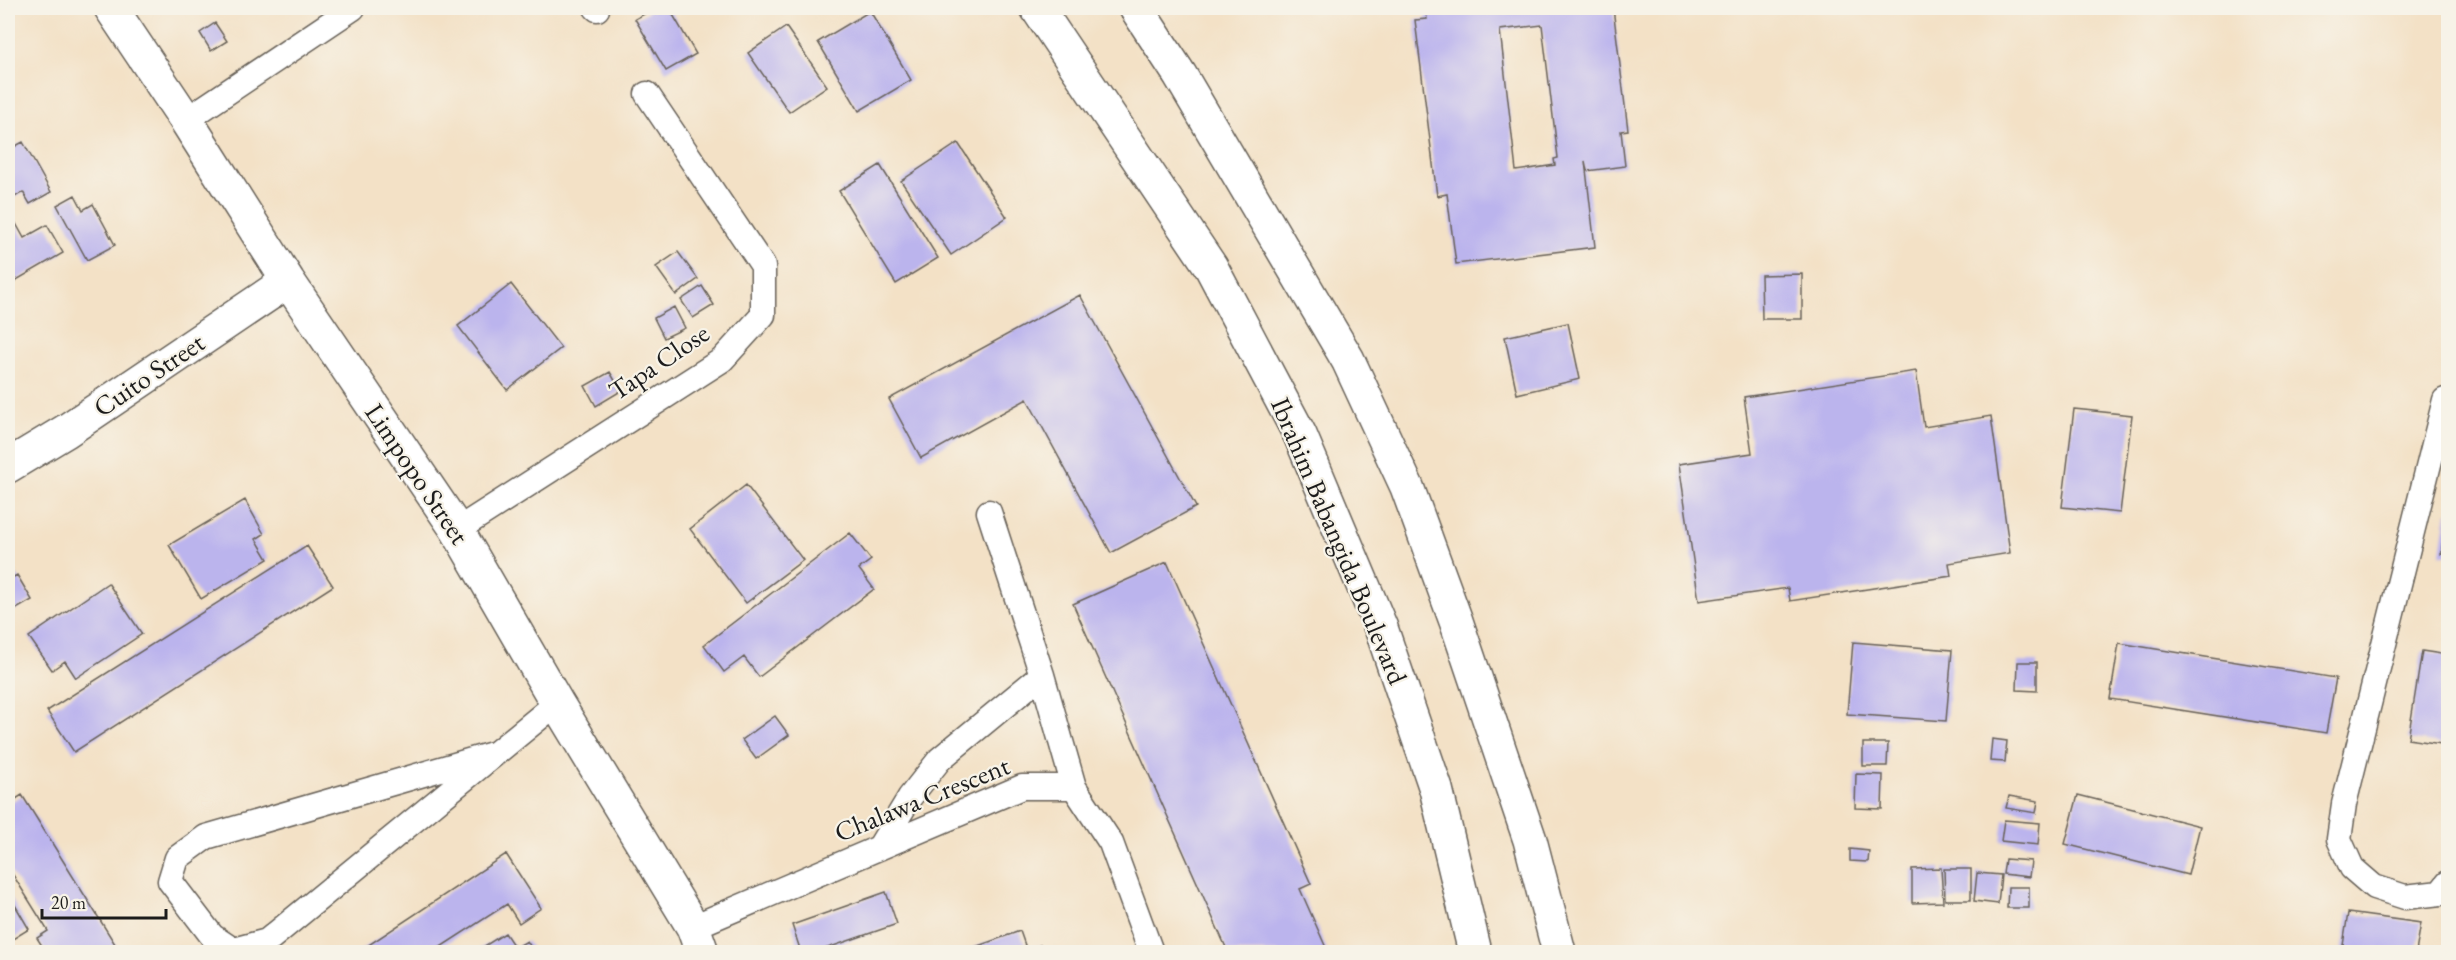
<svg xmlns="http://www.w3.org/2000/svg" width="2456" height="960" font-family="'EB Garamond',serif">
<rect width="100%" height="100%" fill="#f7f3e8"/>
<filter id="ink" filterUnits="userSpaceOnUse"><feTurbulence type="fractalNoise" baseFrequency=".0167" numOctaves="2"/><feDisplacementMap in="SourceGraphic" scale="12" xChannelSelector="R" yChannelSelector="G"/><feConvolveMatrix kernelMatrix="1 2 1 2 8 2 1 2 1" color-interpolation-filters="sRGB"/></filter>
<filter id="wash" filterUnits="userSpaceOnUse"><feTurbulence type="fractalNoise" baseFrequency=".008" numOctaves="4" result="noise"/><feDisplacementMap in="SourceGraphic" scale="24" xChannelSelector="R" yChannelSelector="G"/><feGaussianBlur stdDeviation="1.35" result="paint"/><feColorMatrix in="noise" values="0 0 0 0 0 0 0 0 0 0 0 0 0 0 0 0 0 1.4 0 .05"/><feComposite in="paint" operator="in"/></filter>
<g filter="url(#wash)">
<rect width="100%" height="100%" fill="#f3e1c6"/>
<g id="blocks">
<path fill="#bbb4ed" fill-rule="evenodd" d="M655,8h14l27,46 -30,17 -31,-52z
M1425,8h188l15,122 -7,1 4,35 -38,5 -2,-10 10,86 -139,17 -9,-70 -10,2 -22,-176 12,-1zM1542,25l16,133 -4,1 1,6 -39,6 -16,-141z
M870,11l41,69 -52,31 -41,-69z
M215,23l12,18 -16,10 -11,-18z
M786,27l41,59 -38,26 -41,-59z
M23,142l28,50 -21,12 -7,-12 -15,9v-51z
M958,143l49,74 -56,38 -50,-74z
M880,165l58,93 -42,26 -57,-93z
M75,195l8,15 10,-6 22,41 -28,15 -30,-55z
M14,220l10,18 23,-13 16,28 -55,32v-61z
M678,252l20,27 -22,16 -20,-28z
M1802,274v45h-40l-1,-44z
M511,284l50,64 -54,42 -49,-64z
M702,286l12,19 -21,13 -12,-18z
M1080,295l116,212 -85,46 -84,-154 -106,59 -32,-59z
M674,307l11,21 -21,10 -10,-20z
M1568,323l12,56 -63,15 -12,-57z
M1916,371l8,56 67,-11 19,137 -61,10 2,13 -161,25 -2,-13 -89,13 -20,-137 73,-11 -8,-56z
M610,372l11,19 -25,15 -11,-20z
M2074,409l58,6 -12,98 -58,-6z
M746,485l57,75 -57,43 -56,-74z
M245,500l19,34 -8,5 12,20 -67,40 -32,-54z
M2447,512h1v43l-7,-1z
M850,533l21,27 -12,9 15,20 -115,88 -15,-20 -20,15 -20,-27z
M307,546l26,40 -259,166 -27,-41z
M1167,562l144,322 -11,5 27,61 -6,2h-93l-155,-348z
M17,575l15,25 -24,14v-34z
M108,583l34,51 -66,44 -11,-17 -13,9 -23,-33z
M1853,642l99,8 -6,71 -99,-7z
M2119,643l217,35 -10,55 -216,-34z
M2422,651l26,4v90l-40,-6z
M2018,662h19v29l-20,-1z
M775,716l14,19 -33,24 -14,-19z
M1992,739l15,2 -2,21 -15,-1z
M1863,743h25l-1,23h-24z
M1856,774l27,1 -1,34 -27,-1z
M22,795l98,157h-74l-9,-14 11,-7 -40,-64v-63z
M2078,795l122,31 -12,49 -123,-31z
M2009,796l29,5 -2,12 -30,-5z
M2004,820l36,3 -2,22 -37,-4z
M1850,849l19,2 -1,11 -18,-1z
M506,854l35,54 -22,15 -12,-19 -74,48h-75z
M2005,859l26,2 -2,16 -26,-3z
M1941,868l2,34 -31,1v-34z
M1944,869h27v31h-26z
M1977,873l24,2 -3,29 -24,-3z
M2008,887h21v21h-22z
M886,892l11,32 -81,28h-15l-9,-27z
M8,893l21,36 -21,13z
M2348,913l73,10 -5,29h-74z
M1020,931l7,20 13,-6 3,7h-82z
M505,933l10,15 12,-7 7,11h-59z"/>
</g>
</g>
<g filter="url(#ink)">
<use href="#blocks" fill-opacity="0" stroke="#676158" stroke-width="1.5"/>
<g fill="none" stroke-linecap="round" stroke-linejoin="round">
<defs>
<path id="service" d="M596,8l1,1
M186,120l167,-112
M2445,400l-101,404 -5,35 13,29 22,19 31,10 35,-4 8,-10
M989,512l53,163 32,112
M457,530l265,-170 41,-45v-49l-116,-172
M496,753l-290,84 -29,21 -7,23 42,55 21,14 34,-9 290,-238
M879,848l31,-51 30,-38 102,-84
M693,927l329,-140h52l37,56 40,109"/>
<path id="minor" d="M111,8l75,112 102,161 169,249 100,173 136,224 9,25
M8,466l58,-35 222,-150"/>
<path id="tertiary" d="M1037,8l174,259 89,168 81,193 55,161 39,163
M1136,8l44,67 168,285 59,127 49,134 74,219 29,112"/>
</defs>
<use href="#service" stroke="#676158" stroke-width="27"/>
<use href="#minor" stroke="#676158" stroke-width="36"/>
<use href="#tertiary" stroke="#676158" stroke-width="36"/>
<use href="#service" stroke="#fff" stroke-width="24"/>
<use href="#minor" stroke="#fff" stroke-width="33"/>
<use href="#tertiary" stroke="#fff" stroke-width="33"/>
</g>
</g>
<g text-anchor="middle" stroke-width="4.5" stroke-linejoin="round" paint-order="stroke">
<g font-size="27" fill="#1c1c1c" stroke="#f7f3e8">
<text transform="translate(659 362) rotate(-34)" y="9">Tapa Close</text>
<text transform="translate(149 375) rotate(-34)" y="9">Cuito Street</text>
<text transform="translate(417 474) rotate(56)" y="9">Limpopo Street</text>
<text transform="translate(1339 541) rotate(67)" y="9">Ibrahim Babangida Boulevard</text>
<text transform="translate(922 799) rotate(-22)" y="9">Chalawa Crescent</text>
</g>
</g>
<rect width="2456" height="960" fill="none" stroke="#f7f3e8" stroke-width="30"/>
<path d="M42 909v9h124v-9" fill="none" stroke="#1c1c1c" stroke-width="3"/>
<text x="51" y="909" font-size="18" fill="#1c1c1c" stroke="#f7f3e8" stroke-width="4.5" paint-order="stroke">20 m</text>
</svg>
